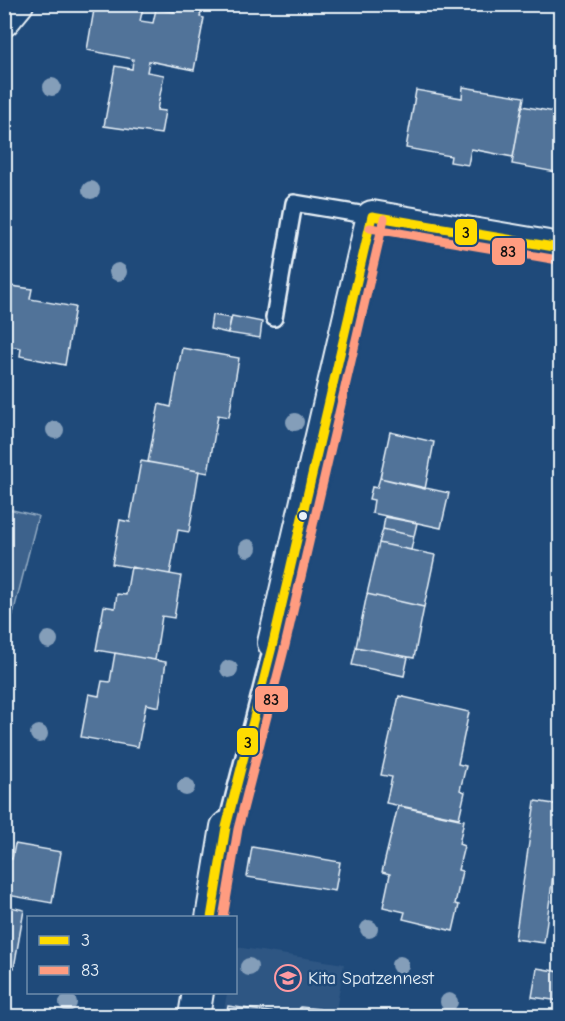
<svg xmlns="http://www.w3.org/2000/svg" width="565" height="1021" font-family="'Comic Neue',sans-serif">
<rect width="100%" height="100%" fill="#1f4a7a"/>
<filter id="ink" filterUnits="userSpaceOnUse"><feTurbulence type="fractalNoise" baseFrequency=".0167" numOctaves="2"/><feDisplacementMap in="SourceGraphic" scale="12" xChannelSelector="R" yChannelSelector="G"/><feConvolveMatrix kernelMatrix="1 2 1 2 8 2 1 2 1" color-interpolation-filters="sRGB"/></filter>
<g filter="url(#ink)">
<path fill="#2e5683" d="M236,947l108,17 -9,52h-112l4,-23 9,-1z"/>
<path fill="#3c628c" stroke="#92aac2" stroke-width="1.5" d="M4,508l34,8 -29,114 -5,-2z"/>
<path fill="#517399" stroke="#e8f1f8" stroke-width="1.5" d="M95,4h32l16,4 -3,13 13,2 3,-14 18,3 1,-6 26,5 -1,6 4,1 -10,52 -45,-9 -2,11 17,3 -7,35 8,1 -4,23 -57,-8 11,-60 17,3 1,-10 -46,-9z
M463,87l61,10 -11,60 -42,-8 -3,16 -18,-3 1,-6 -45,-8 10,-58 46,8z
M522,106l38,7v66l-5,-1 1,-6 -44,-8z
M4,285l28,4 -2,10 45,8 -10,58 -45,-9 1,-8 -17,-3z
M212,315l19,3 -3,15 -18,-4z
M232,316l30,6 -2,16 -32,-5z
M182,348l57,10 -10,59 -11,-2 -10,58 -60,-11 11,-58 12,3z
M390,432l44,10 -9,47 -45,-11z
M141,461l58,10 -10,61 -11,-2 -8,44 -58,-10 8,-44 10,2z
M380,478l69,15 -8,35 -69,-15 2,-13 -5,-1 3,-12 5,1z
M385,517l32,6 -3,13 -31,-7z
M383,529l31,7 -3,14 -32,-7z
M379,543l56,12 -11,52 -57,-13z
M131,567l50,9 -7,42 -12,-2 -7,44 -59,-10 8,-44 11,2 2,-14 9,1z
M367,594l57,13 -10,51 -58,-11z
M356,647l52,10 -4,19 -52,-11z
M115,653l51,9 -7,45 -13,-3 -8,43 -57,-10 8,-43 10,2 3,-15 8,1z
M399,696l70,16 -11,52 8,2 -6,24 5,2 -6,26 -73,-15 6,-26 -11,-2z
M535,801l25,4v17l-16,121 -29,-4z
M398,806l66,14 -5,24 5,2 -6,24 4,1 -7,33 4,1 -6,26 -50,-12 2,-7 -22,-5 7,-33 -8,-2z
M15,844l46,8 -9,51 -44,-8 -2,11 18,4 -10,58 -10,-1v-110l8,2z
M252,847l88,15 -5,29 -88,-14z
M537,968l23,4v29l-28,-4z
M228,1006l69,10h-71z
M300,1007l19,2 -1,7h-19z"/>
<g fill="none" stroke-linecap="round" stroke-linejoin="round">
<defs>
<path id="lane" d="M274,318l20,-115 78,13
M226,827l47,-184"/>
<path id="street" d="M4,21l14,-17
M273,643l99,-427 188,32
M211,918l15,-91
M194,1016l4,-24"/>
</defs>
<use href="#lane" stroke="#e8f1f8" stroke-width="20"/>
<use href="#street" stroke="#e8f1f8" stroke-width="34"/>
<use href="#lane" stroke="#1f4a7a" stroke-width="15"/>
<use href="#street" stroke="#1f4a7a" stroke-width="30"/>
<defs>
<path id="bus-1" d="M372,216l188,32
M211,918l15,-91 47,-184 99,-427"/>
<path id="bus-2" d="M370,228l188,32
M223,918l15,-89 47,-183 99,-427"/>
</defs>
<use href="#bus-1" stroke="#1f4a7a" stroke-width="14"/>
<use href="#bus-2" stroke="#1f4a7a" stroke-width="14"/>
<use href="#bus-1" stroke="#ffdc00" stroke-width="9"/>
<use href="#bus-2" stroke="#ff9c80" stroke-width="9"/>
</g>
<g fill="#849eb9">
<circle cx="52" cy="87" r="9"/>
<circle cx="91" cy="190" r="9"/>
<circle cx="118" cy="272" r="9"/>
<circle cx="295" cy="422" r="9"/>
<circle cx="55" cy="430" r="9"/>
<circle cx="248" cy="548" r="9"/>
<circle cx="49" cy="640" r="9"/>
<circle cx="229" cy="669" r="9"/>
<circle cx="39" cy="734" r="9"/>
<circle cx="186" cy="787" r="9"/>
<circle cx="369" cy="929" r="9"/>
<circle cx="400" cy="965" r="9"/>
<circle cx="249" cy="967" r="9"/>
<circle cx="449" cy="1002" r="9"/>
<circle cx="68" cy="1003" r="9"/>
</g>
</g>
<defs>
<symbol id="school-ring" viewBox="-11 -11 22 22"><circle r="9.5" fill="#1f4a7a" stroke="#ff9aa2" stroke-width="1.5"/><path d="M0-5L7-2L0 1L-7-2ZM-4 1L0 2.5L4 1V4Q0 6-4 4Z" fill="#ff9aa2"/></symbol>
</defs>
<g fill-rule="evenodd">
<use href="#school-ring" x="273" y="963" width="30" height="30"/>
</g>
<circle fill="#e8f1f8" stroke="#1f4a7a" stroke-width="2" cx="303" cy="516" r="5"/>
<g text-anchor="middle" stroke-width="5" stroke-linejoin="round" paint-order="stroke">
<g font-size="18" fill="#e8f1f8" stroke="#1f4a7a" text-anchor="start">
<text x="308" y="984">Kita Spatzennest</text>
</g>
</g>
<g stroke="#1f4a7a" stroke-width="2">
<rect x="454" y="218" width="24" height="28" rx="6" fill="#ffdc00"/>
<rect x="491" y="237" width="35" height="29" rx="6" fill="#ff9c80"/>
<rect x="254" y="685" width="35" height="28" rx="6" fill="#ff9c80"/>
<rect x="236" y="727" width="23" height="29" rx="6" fill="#ffdc00"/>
</g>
<g font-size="16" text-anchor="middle" font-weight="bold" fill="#111">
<text x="466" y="238">3</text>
<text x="508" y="257">83</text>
<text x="271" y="705">83</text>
<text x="248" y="748">3</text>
</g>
<rect width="565" height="1021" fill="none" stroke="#1f4a7a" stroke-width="24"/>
<rect x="12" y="12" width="541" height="997" fill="none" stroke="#e8f1f8" stroke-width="2" filter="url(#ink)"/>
<rect x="27" y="916" width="210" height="78" fill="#1f4a7a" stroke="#6f8dac" stroke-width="1.5"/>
<rect x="39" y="936" width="30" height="9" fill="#ffdc00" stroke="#6f8dac" stroke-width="1.5"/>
<text x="81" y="946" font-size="18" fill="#e8f1f8">3</text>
<rect x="39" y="966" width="30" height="9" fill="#ff9c80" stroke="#6f8dac" stroke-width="1.5"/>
<text x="81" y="976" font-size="18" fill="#e8f1f8">83</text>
</svg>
